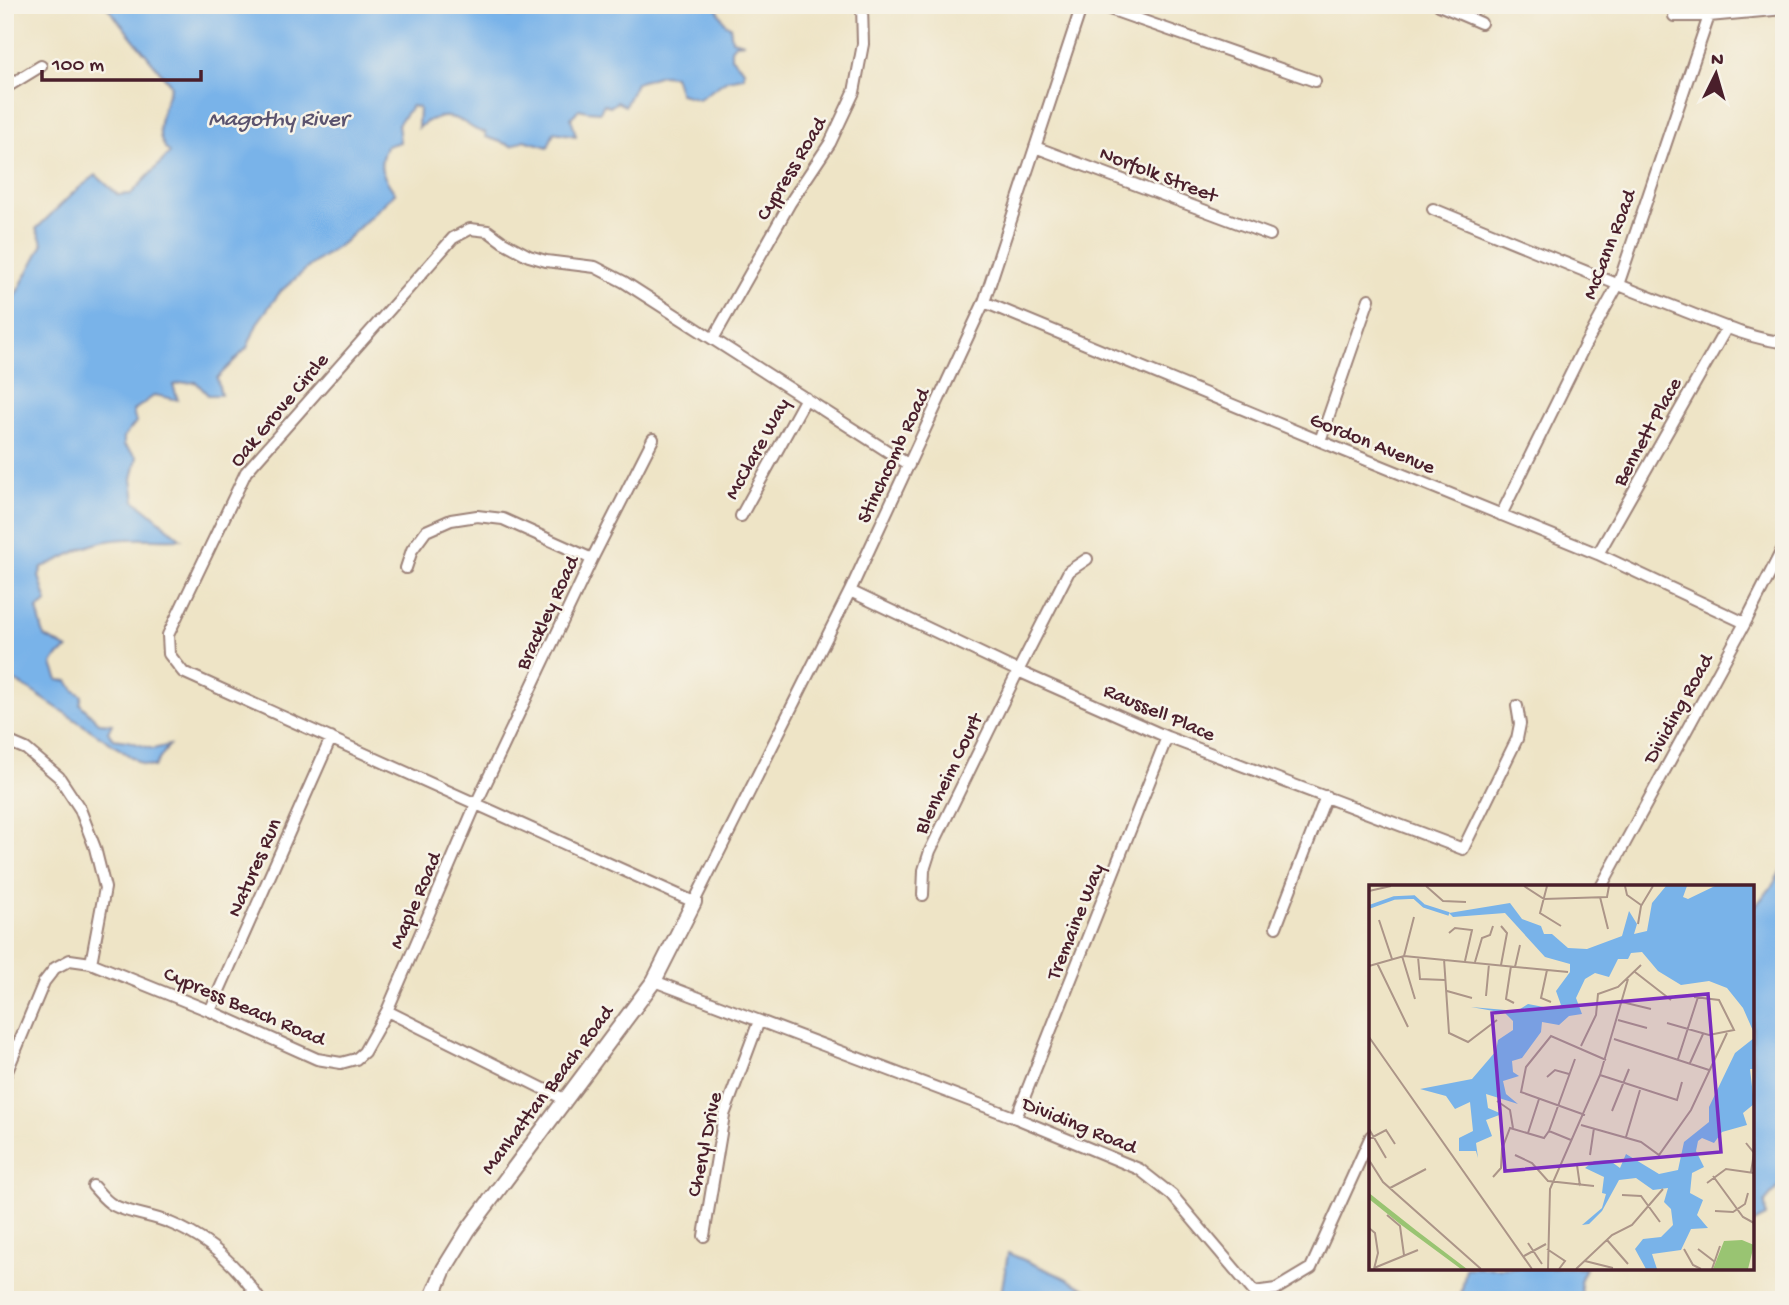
<svg xmlns="http://www.w3.org/2000/svg" width="1789" height="1305" font-family="'Gochi Hand',sans-serif">
<rect width="100%" height="100%" fill="#f7f3e8"/>
<filter id="ink" filterUnits="userSpaceOnUse"><feTurbulence type="fractalNoise" baseFrequency=".0143" numOctaves="2"/><feDisplacementMap in="SourceGraphic" scale="14" xChannelSelector="R" yChannelSelector="G"/><feConvolveMatrix kernelMatrix="1 2 1 2 8 2 1 2 1" color-interpolation-filters="sRGB"/></filter>
<filter id="wash" filterUnits="userSpaceOnUse"><feTurbulence type="fractalNoise" baseFrequency=".00686" numOctaves="4" result="noise"/><feDisplacementMap in="SourceGraphic" scale="28" xChannelSelector="R" yChannelSelector="G"/><feGaussianBlur stdDeviation="1.57" result="paint"/><feColorMatrix in="noise" values="0 0 0 0 0 0 0 0 0 0 0 0 0 0 0 0 0 1.4 0 .05"/><feComposite in="paint" operator="in"/></filter>
<g filter="url(#wash)">
<rect width="100%" height="100%" fill="#eee4c6"/>
<path fill="#79b3e9" stroke="#62698a" stroke-width="2" d="M104,5h355l22,7 33,4 15,-11h186l10,18 5,3 2,14 12,3 -9,1 -4,5v8l13,13v7l-17,3 -28,19 -19,-5 -6,-18 -13,-1 -25,8 -11,23 -8,-4 -7,5 -6,-3 -4,8 -13,-1 -8,-2 -8,9 5,18 -22,-4 -6,15 -24,-7 -12,6 -26,-9 -1,-5c-9,0 -13,-5 -20,-9 -17,-10 -33,-7 -47,5l1,-20 -7,-2 -14,18 2,18 -14,4c-9,22 -5,27 9,47l-51,49 -34,24 -29,25 -23,31 -11,26 -30,30 4,17h-13l-12,-13 -14,1 -9,2 5,15 -23,-5 -22,16 3,11 -12,15v8l13,12 -5,22 3,22c16,11 30,25 46,38 -28,1 -56,-3 -83,4 -22,6 -36,17 -56,24l-3,9 8,26 -10,7 7,27 24,13 -11,7 -5,8 6,16 10,1 6,9 8,6 -2,8 19,19 13,1 -4,8 5,7 15,2 25,8 16,-4 -15,22 -12,-3 -112,-74 -25,-14v-362l38,-70 -7,-15 38,-37 22,-17 22,20 13,-1 39,-41c-21,-18 -5,-47 1,-68l-63,-77z
M1784,865v315l-19,22 1,15 -14,7v-314l21,-25z
M1008,1253l55,24 26,14v5l6,4h-95z
M1466,1268h120l-6,13 3,19h-123z"/>
</g>
<g filter="url(#ink)">
<g fill="none" stroke-linecap="round" stroke-linejoin="round">
<defs>
<path id="street" d="M1098,5l217,76
M1439,5l42,18
M1674,16h35l75,-7
M5,88l36,-22
M1035,147l235,88
M1433,209c81,33 162,67 244,99 29,11 77,33 107,34
M984,302l336,139 278,113 147,69
M713,339l77,-136 40,-60 24,-51 9,-48 -1,-39
M1320,441l49,-142
M909,465l-285,-183 -29,-15 -49,-6 -17,-5 -26,-14 -15,-11 -18,-2 -17,9 -207,234 -78,163 1,19 14,18 511,230 156,-311 134,-289 98,-297
M1501,515l84,-170 33,-60 91,-269
M741,516l65,-118
M1598,554l129,-227
M406,568l6,-18 14,-19 25,-11 26,-4 26,3 89,40
M850,591l168,80 149,66 296,112 54,-110 3,-15 -3,-18
M5,740l21,9 33,28 21,32 15,39 10,40 -14,75
M1601,887l144,-264 39,-77
M923,895l1,-25 6,-19 88,-180 51,-100 18,-12
M1276,927l50,-131
M654,981l362,137 123,51 33,26 82,97 22,-3 35,-21 60,-132
M210,1011l121,-273
M387,1011l89,-207 116,-245 61,-120
M5,1076l39,-94 11,-14 15,-8 21,3 119,48 107,48 24,4 15,-4 8,-7 23,-41 177,88
M1016,1118l151,-381
M93,1186c6,6 12,15 20,19 17,9 39,10 57,18 38,15 67,42 90,77
M704,1236l20,-121 35,-94"/>
<path id="secondary" d="M431,1300l13,-31 24,-39 186,-249 40,-79"/>
</defs>
<use href="#street" stroke="#9c8278" stroke-width="14"/>
<use href="#secondary" stroke="#9c8278" stroke-width="18"/>
<use href="#street" stroke="#fff" stroke-width="10"/>
<use href="#secondary" stroke="#fff" stroke-width="14"/>
</g>
</g>
<g text-anchor="middle" stroke-width="5" stroke-linejoin="round" paint-order="stroke">
<g font-size="21" fill="#4a1f2b" stroke="#f7f3e8">
<text transform="translate(790 168) rotate(-59)" y="7">Cypress Road</text>
<text transform="translate(1159 173) rotate(21)" y="7">Norfolk Street</text>
<text transform="translate(1608 244) rotate(-69)" y="7">McCann Road</text>
<text transform="translate(278 409) rotate(-50)" y="7">Oak Grove Circle</text>
<text transform="translate(1646 431) rotate(-61)" y="7">Bennett Place</text>
<text transform="translate(1373 442) rotate(22)" y="7">Gordon Avenue</text>
<text transform="translate(756 448) rotate(-61)" y="7">McClare Way</text>
<text transform="translate(892 455) rotate(-65)" y="7">Stinchcomb Road</text>
<text transform="translate(546 612) rotate(-65)" y="7">Brackley Road</text>
<text transform="translate(1677 708) rotate(-61)" y="7">Dividing Road</text>
<text transform="translate(1160 711) rotate(23)" y="7">Raussell Place</text>
<text transform="translate(947 773) rotate(-64)" y="7">Blenheim Court</text>
<text transform="translate(253 867) rotate(-66)" y="7">Natures Run</text>
<text transform="translate(414 900) rotate(-67)" y="7">Maple Road</text>
<text transform="translate(1074 921) rotate(-68)" y="7">Tremaine Way</text>
<text transform="translate(245 1005) rotate(23)" y="7">Cypress Beach Road</text>
<text transform="translate(546 1089) rotate(-53)" y="7">Manhattan Beach Road</text>
<text transform="translate(1080 1124) rotate(22)" y="7">Dividing Road</text>
<text transform="translate(703 1144) rotate(-78)" y="7">Cheryl Drive</text>
</g>
<g font-size="23" font-style="italic" fill="#5a536e" stroke="#f7f3e8">
<text x="278" y="125">Magothy River</text>
</g>
</g>
<g transform="translate(1369 885)">
<rect width="385" height="385" fill="#eee4c6"/>
<path d="M0,308l48,38 50,38h-6l-61,-45 -31,-25zM373,355l12,5 -6,24h-35l11,-28z" fill="#99c472"/>
<path d="M297,1h21l-4,11 5,2 27,-13h39v147l-11,-25 -16,-20 -18,-7 -28,4 -23,-14 -16,-19 -11,1 -3,6h-10l-9,18 -14,-4 -10,6 -9,19 6,16 -13,2 -10,9 -17,-3 -1,10 -19,26 -10,3 1,11 6,4 -16,5 3,13 12,10 -32,-10 2,14 14,6 -16,6 6,16 -16,7 2,15 -2,-7h-17v-13l14,-7 -3,-29 -15,7 -9,-13 -26,-7 52,-10 24,-28 2,-11 15,-10v-9l-8,-8 -34,-6 46,4 11,-7 26,5 7,-4 -5,-14 14,-19v-8l-25,-7 -40,-44 -52,4 -4,-4 61,-10 12,16 19,7 3,8h8l16,14 19,1 35,-13 7,-25 8,13 -3,10 13,-3 5,-28zM385,153v31h-4l4,35 -11,9 4,12 -25,7 -8,11 -12,-5 -4,3 -2,10 8,16 -12,6 -2,20 13,7 -6,15 11,13 -17,1 -10,21 -29,4 5,15h-11l-11,-20 8,-10 18,-2 12,-12 -2,-16 -7,-7 4,-14 -15,2 -17,-12 -17,2 -17,31 -13,13 -7,1 20,-17 4,-14 -4,-1 2,-16 -19,-9 9,-7 15,-1 11,8 6,-14 33,20 19,-4 6,-28 25,-20v-15l26,-54z" fill="#79b3e9"/>
<path fill="none" stroke="#79b3e9" stroke-width="3.5" d="M0,22l25,-9 20,-1 10,9 25,8"/>
<path fill="none" stroke="#ac9588" stroke-width="2" d="M57,1l17,15 23,1M155,1l20,13 63,-2 2,-11M178,1l-7,27 21,13M256,1l2,9 14,10M0,6l22,-5M231,12l8,32M10,35l13,39M269,39l3,-18 12,-20M132,41l6,7 -6,32M80,48l6,-5 17,2 -7,31M33,71l13,43M35,71l10,-39M49,72l2,22 25,1M75,74l5,74 19,9 29,-22M106,77l7,-24 8,-3 3,-9M8,78l31,64M0,81l35,-10 164,16M142,81l-5,33 8,4M146,82l5,-22M178,85l-6,28 10,4M266,87l36,28M78,106l25,7M117,111l3,-32M253,117l29,7M249,135l29,8M298,138l42,12 25,-5 -15,-30 -25,-3M0,152l163,232M245,154l95,31M212,161l15,-31 2,-21 20,-7 23,-22M309,174l20,-62M321,178l13,-29M231,190l77,25 5,-18M178,192l8,-7 14,4M128,216l13,9 3,18M243,226l17,-42M216,230l-64,-23 5,-25 25,-31 55,24M212,240l60,17 18,13 32,-45 36,-77M0,244l17,29M180,246l26,-72M159,248l11,-34M257,252l14,-47M0,254l17,-9 9,14M377,258l8,10 -3,19M146,270l17,8 16,18 46,5M221,270l4,-27M0,275l14,22 98,87M208,280l3,21M344,291l30,41 11,6M124,292l8,-9 1,-19 8,-21 34,10 5,-7 22,9M338,298l19,-14 28,4M21,303l36,-19M253,310l19,1 19,26M346,326l18,1 12,-8 3,-11M18,330l13,11 4,29M0,343l6,5 3,20 -4,16M238,355l21,24M159,358l14,21M178,364l18,12 -6,8M315,364l9,16 8,4M329,364l17,13M155,371l22,-12M216,376l28,7M5,383l44,-18M179,384l2,-80 50,-114 28,-96M207,384l36,-34 20,-10 31,-36M343,384l8,-23"/>
<path fill="#7b2cbf" fill-opacity="0.15" stroke="#7b2cbf" stroke-width="3.5" d="M339,109l13,158 -216,19 -13,-158z"/>
<rect width="385" height="385" fill="none" stroke="#4a1f2b" stroke-width="3.5"/>
</g>
<rect width="1789" height="1305" fill="none" stroke="#f7f3e8" stroke-width="28"/>
<g transform="translate(1716 74) rotate(5)" stroke="#f7f3e8" stroke-width="5" paint-order="stroke">
<path d="M0-5L12 26L0 18L-12 26Z" fill="#4a1f2b"/>
<text y="-10" font-size="19" font-weight="bold" text-anchor="middle" fill="#4a1f2b">N</text>
</g>
<path d="M42 70v10h159v-10" fill="none" stroke="#4a1f2b" stroke-width="3.5"/>
<text x="52" y="70" font-size="21" fill="#4a1f2b" stroke="#f7f3e8" stroke-width="5" paint-order="stroke">100 m</text>
</svg>
